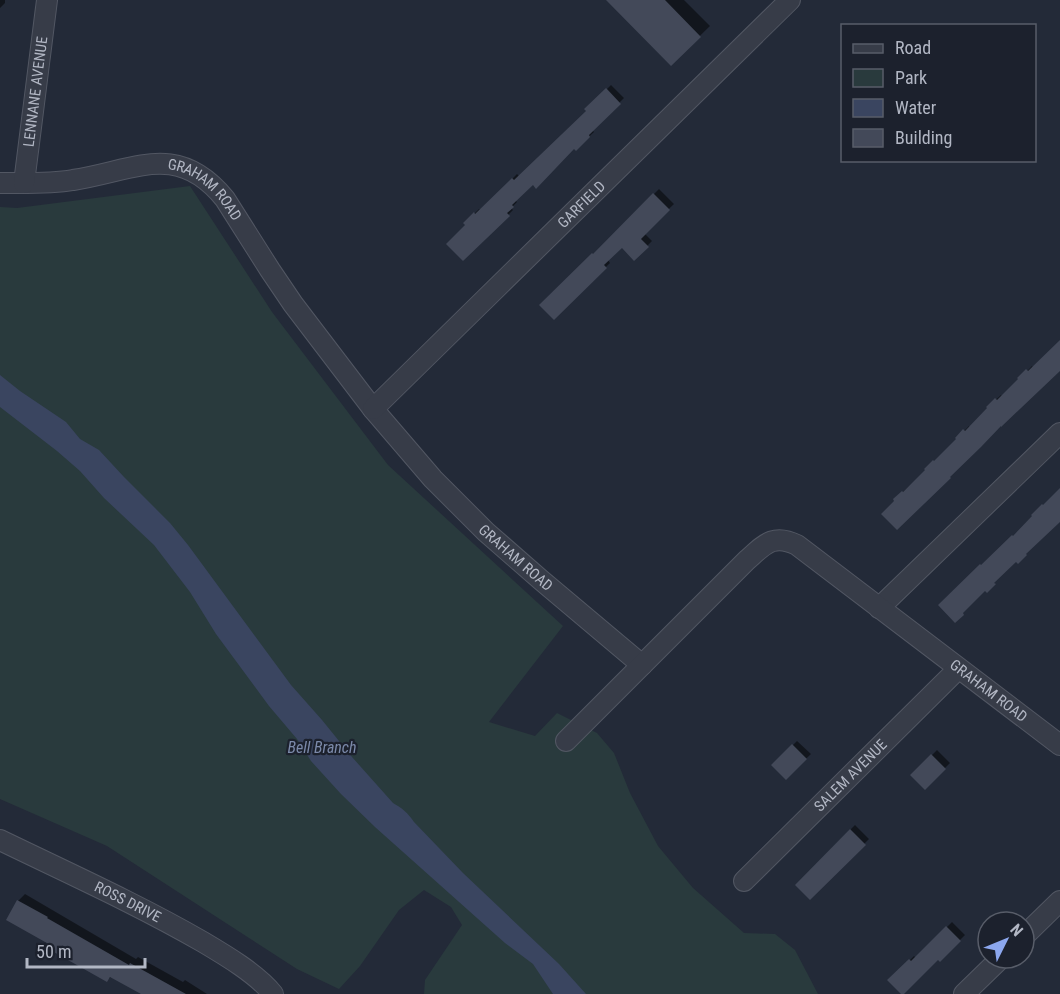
<svg xmlns="http://www.w3.org/2000/svg" width="1060" height="994" font-family="'Roboto Condensed',sans-serif">
<rect width="100%" height="100%" fill="#232a38"/>
<path fill="#293a3d" d="M190,186l82,126 116,153 175,161 -74,96 46,14 22,-23 40,20 17,20 16,40 28,53 35,42 51,45 31,1 20,16 23,44h-394l1,-14 37,-55 -11,-18 -27,-17 -25,20 -39,56 -21,23 -42,-20 -190,-123 -107,-47v-592l17,1z"/>
<path fill="#3a4560" d="M0,375l20,16 46,31 14,17 19,11 25,27 46,46 18,22 103,140 31,35 30,37 41,46c9,5 15,10 21,19l49,51 96,91 27,30h-33l-20,-30 -28,-21 -130,-116 -34,-33 -30,-33 -14,-22 -28,-33 -53,-72 -26,-42 -36,-47 -50,-47 -24,-27 -23,-20 -57,-44z"/>
<path fill="#0007" d="M0,0h5v3l-5,5z
M614,0h70l26,26 -39,38z
M611,85l13,13 -32,32 2,2 -18,17 -2,-2 -59,53 2,2 -6,6 2,2 -50,49 4,-34 -2,-2 14,-14 2,1 36,-36 3,3 68,-67 -1,-1z
M659,189l15,15 -30,29 8,8 -18,18 -12,-13 -14,14 2,3 -56,55 -13,-13 57,-55z
M1060,341v28l-58,56 -1,-1 -17,17 1,1 -32,29 1,1 -57,56 -14,-14 14,-13 -2,-2 32,-29 -1,-1 32,-30 -1,-1 12,-12 1,1 19,-19 -1,-1 13,-12 2,2 29,-31 2,2z
M797,741l14,13 -25,24 -13,-13z
M937,750l13,13 -25,25 -13,-13z
M855,825l14,14 -59,59 23,-51z
M25,894l111,65 2,-2 45,25 2,-2 22,14h-63l-32,-18 -5,4 -51,-34 -48,-26 10,-19z
M952,922l13,13 -25,25 -2,-2 -48,22 24,-24 2,2z"/>
<path fill="#434959" d="M606,0h59l36,37 -30,29z
M606,88l15,16 -32,31 1,2 -14,14 -2,-2 -38,40 -3,-4 -21,20 2,2 -7,6 3,3 -47,45 -17,-17 19,-19 -2,-2 11,-11 1,2 37,-36 2,2 72,-69 -2,-2z
M653,193l17,17 -29,29 8,8 -15,14 -12,-13 -18,17 3,3 -53,52 -15,-15 53,-52 1,1z
M1060,340v31l-59,56v-1l-20,21 -31,30 1,1 -54,52 -16,-16 13,-13 -1,-2 9,-8 1,1 22,-22 -1,-1 9,-9 1,1 22,-22 -1,-1 8,-9 2,2 22,-23 -1,-1 9,-9 2,2 21,-21 -1,-1 9,-9 2,2z
M1060,488v34l-34,32 1,1 -9,9 -2,-2 -22,21 2,1 -9,9 -2,-2 -22,22 1,2 -9,8 -17,-18 42,-41 1,1 31,-30 1,1 19,-20 -1,-1 11,-11 1,1z
M792,744l15,15 -21,21 -15,-15z
M931,754l15,15 -21,21 -15,-15z
M850,829l16,16 -56,55 -15,-15z
M17,900l31,17 -1,1 82,47 1,-2 56,31h-45l-31,-17 -3,5 -55,-31 2,-4 -48,-27z
M946,926l15,15 -21,21 -2,-2 -34,34h-3l-14,-14 22,-21 2,2z"/>
<g fill="none" stroke-linecap="round" stroke-linejoin="round">
<defs>
<g id="street">
<path id="s1" d="M0,183c24,0 50,1 73,-3 61,-9 104,-40 152,19l45,71 23,34 80,105 60,70 53,53 55,48 101,85"/>
<path id="s2" d="M24,183l23,-183"/>
<path id="s3" d="M373,409l417,-409"/>
<path d="M879,608l181,-175"/>
<path id="s4" d="M566,741l181,-181c17,-15 26,-27 50,-15l263,200"/>
<path id="s5" d="M0,840c68,33 137,64 203,102 22,13 54,32 70,52"/>
<path id="s6" d="M744,881l214,-212"/>
<path d="M1024,936l36,-35"/>
<path d="M964,994l37,-36"/>
</g>
</defs>
<use href="#street" stroke="#525763" stroke-width="22"/>
<use href="#street" stroke="#373c48" stroke-width="20"/>
</g>
<g text-anchor="middle" stroke-width="4.5" stroke-linejoin="round" paint-order="stroke">
<g font-size="15" fill="#b2b7c4" stroke="#1c212d">
<text dy="5" stroke="none"><textPath href="#s2" startOffset="92">LENNANE AVENUE</textPath></text>
<text dy="5" stroke="none"><textPath href="#s1" startOffset="216">GRAHAM ROAD</textPath></text>
<text dy="5" stroke="none"><textPath href="#s3" startOffset="292">GARFIELD</textPath></text>
<text dy="5" stroke="none"><textPath href="#s1" startOffset="702">GRAHAM ROAD</textPath></text>
<text dy="5" stroke="none"><textPath href="#s4" startOffset="554">GRAHAM ROAD</textPath></text>
<text dy="5" stroke="none"><textPath href="#s6" startOffset="150">SALEM AVENUE</textPath></text>
<text dy="5" stroke="none"><textPath href="#s5" startOffset="142">ROSS DRIVE</textPath></text>
</g>
<g font-size="16" font-style="italic" fill="#7c8aaa" stroke="#1c212d">
<text x="322" y="753">Bell Branch</text>
</g>
</g>
<rect x="841" y="24" width="195" height="138" fill="#1c212d" stroke="#585d69" stroke-width="1.5"/>
<rect x="853" y="44" width="30" height="9" fill="#373c48" stroke="#585d69" stroke-width="1.5"/>
<text x="895" y="54" font-size="18" fill="#b2b7c4">Road</text>
<rect x="853" y="69" width="30" height="18" fill="#293a3d" stroke="#585d69" stroke-width="1.5"/>
<text x="895" y="84" font-size="18" fill="#b2b7c4">Park</text>
<rect x="853" y="99" width="30" height="18" fill="#3a4560" stroke="#585d69" stroke-width="1.5"/>
<text x="895" y="114" font-size="18" fill="#b2b7c4">Water</text>
<rect x="853" y="129" width="30" height="18" fill="#434959" stroke="#585d69" stroke-width="1.5"/>
<text x="895" y="144" font-size="18" fill="#b2b7c4">Building</text>
<g transform="translate(1006 940) rotate(47)"><circle r="28" fill="#1c212d" stroke="#585d69" stroke-width="1.5"/>
<path d="M0-4.5L10 22L0 15L-10 22Z" fill="#8ca7ee"/>
<text y="-9" font-size="16" font-weight="bold" text-anchor="middle" fill="#b2b7c4">N</text>
</g>
<path d="M27 958v9h118v-9" fill="none" stroke="#b2b7c4" stroke-width="3"/>
<text x="36" y="958" font-size="18" fill="#b2b7c4" stroke="#1c212d" stroke-width="4.5" paint-order="stroke">50 m</text>
</svg>
